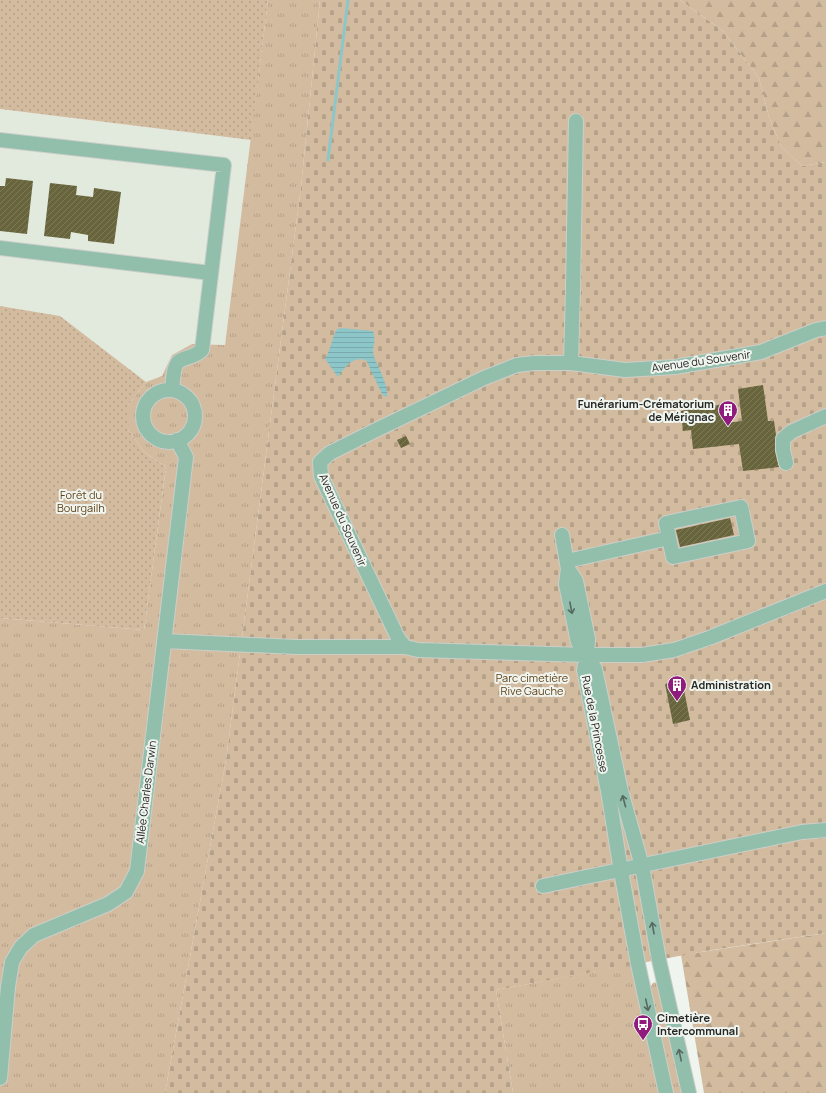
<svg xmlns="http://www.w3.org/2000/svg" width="826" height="1093" font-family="Manrope,sans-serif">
<defs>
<pattern id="grass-tufts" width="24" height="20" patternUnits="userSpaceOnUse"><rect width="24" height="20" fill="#d3bb9f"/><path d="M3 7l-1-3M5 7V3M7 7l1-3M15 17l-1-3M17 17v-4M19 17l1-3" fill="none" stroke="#b5a189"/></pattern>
<pattern id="forest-firs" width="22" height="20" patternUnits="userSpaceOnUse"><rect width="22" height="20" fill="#d3bb9f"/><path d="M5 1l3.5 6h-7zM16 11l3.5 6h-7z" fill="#b5a189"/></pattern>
<pattern id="cemetery-stones" width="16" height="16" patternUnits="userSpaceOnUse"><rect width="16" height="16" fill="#d3bb9f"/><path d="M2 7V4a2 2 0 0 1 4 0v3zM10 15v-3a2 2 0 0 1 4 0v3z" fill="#b5a189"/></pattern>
<pattern id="park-dots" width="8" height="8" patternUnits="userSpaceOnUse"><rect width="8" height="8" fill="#d3bb9f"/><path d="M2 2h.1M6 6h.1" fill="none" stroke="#b5a189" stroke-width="1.8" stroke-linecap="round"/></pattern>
<pattern id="water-rules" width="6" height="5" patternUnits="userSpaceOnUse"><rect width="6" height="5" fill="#8dc6c9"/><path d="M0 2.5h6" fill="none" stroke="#7aaaac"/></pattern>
<pattern id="building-hatch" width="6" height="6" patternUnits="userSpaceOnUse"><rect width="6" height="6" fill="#68643c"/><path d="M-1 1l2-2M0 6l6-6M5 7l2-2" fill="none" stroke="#7d7a5c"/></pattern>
</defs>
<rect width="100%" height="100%" fill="#f0f4ee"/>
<path fill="#e1eadd" d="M0,109l251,31 -26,205 -33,-1 -20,11 -10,21 -16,6 -86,-66 -60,-10z"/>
<path fill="url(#grass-tufts)" d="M268,0h52l-19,187 -75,573 -61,333h-165v-475l144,12 22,-163 -23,-16 -15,-22v-24l18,-23 16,-6 10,-21 20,-11 33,1z
M633,964l28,129h-148l-17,-103z
M657,982l28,111h-14l-22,-104 4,-6z"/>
<path fill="url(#forest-firs)" d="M680,0h146v162l-24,4 -21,-20 -12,-29 -10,-39 -36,-47z
M826,933v160h-122l-23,-138z"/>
<path fill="url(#cemetery-stones)" d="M320,0h360l43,31 36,47 10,39 12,29 21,20 24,-4v771l-120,18 -210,39 17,103h-348l61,-333 75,-573z"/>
<path fill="url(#park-dots)" d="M0,0h268l-17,140 -251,-31z
M0,306l60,10 86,66 -18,23v24l15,22 23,16 -22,163 -144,-12z"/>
<path fill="url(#water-rules)" d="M341,328l32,3c4,11 -2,17 1,26 4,9 15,30 13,40l-3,-1 -2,-2 -16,-34c-14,-4 -21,7 -28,17l-13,-18c6,-10 6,-19 12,-30z"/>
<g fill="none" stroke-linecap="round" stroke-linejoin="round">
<path stroke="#8dc6c9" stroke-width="3" d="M328,160l20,-160"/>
</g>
<path fill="url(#building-hatch)" d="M6,178l27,3 -6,53 -27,-3v-45h5z
M50,183l27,3 -1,9 17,2 1,-9 27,4 -7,52 -26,-3v-6l-17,-3 -1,7 -26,-3z
M763,385l5,36h6l2,14 -1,15 4,17 -36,4 -4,-27 -46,5 -2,-19 -8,1 -2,-20 43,-7 2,19 16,-2 -4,-32z
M406,436l4,8 -9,4 -4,-8z
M730,518l4,17 -54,12 -4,-17z
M682,680l8,40 -17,4 -8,-40z"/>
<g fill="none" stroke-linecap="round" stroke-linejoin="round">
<defs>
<path id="minor" d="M0,140l224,25 -22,185c-9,8 -11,5 -21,10 -8,3 -8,22 -9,30
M0,248l211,25
M826,328l-10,2 -55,22 -86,15 -50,3 -54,-7h-37l-17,2 -33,13 -108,52 -46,23 -10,9 1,14 77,162 7,9 13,3 169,5h55l32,-5 35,-12 117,-47
M571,363l2,-74 3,-168
M143 416a26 26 0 1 1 52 0a26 26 0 1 1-52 0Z
M786,463l-3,-13v-11l8,-7 35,-16
M741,507l7,34 -75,16 -7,-34z
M562,535l6,34 -2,15 12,58 9,13 1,-16 -12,-58 -8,-12
M567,561l102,-23
M164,641l132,6h109
M543,886l259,-54 24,-2
M0,1078l8,-91 4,-25 9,-15 13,-12 74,-31 18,-12 11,-21 49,-414 -9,-17
M666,1093l-28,-129 -17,-93 -13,-80 -24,-121 3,-15 8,14 26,122 21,75 17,94 30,133"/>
</defs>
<use href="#minor" stroke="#cbcfc9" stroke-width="16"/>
<use href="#minor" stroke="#92beac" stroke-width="14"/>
</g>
<defs><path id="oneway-shaft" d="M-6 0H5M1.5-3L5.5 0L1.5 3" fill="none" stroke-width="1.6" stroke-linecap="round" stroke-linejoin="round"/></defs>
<g stroke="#566a61">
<use href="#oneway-shaft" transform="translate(571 608) rotate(79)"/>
<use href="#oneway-shaft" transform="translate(624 801) rotate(-105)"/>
<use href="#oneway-shaft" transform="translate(653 928) rotate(-100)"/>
<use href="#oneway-shaft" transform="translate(647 1005) rotate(78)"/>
<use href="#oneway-shaft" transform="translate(680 1055) rotate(-102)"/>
</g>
<defs>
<symbol id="building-pin" viewBox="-11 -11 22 30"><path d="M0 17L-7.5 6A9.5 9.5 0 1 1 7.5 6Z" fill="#8f1c7c" stroke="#f0f4ee"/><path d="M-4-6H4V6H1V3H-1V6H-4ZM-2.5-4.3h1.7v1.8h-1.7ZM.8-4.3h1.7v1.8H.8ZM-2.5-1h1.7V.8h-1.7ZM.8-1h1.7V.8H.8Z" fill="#fff"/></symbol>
<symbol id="bus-pin" viewBox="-11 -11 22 30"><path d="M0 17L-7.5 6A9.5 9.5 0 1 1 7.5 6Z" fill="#8f1c7c" stroke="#f0f4ee"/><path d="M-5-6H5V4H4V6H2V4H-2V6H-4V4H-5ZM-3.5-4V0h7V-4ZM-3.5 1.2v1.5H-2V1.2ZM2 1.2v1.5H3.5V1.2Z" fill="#fff"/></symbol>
</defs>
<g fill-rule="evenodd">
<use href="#building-pin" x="717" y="399" width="22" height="30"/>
<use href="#building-pin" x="666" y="674" width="22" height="30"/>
<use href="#bus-pin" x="632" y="1013" width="22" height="30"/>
</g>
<g text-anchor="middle" stroke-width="4" stroke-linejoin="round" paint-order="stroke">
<g font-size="11" fill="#242623" stroke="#f0f4ee">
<text transform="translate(701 361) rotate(-8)" y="4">Avenue du Souvenir</text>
<text transform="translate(343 520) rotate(66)" y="4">Avenue du Souvenir</text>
<text transform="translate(595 724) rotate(79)" y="4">Rue de la Princesse</text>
<text transform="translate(146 792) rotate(-83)" y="4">Allée Charles Darwin</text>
</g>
<g font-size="11" font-weight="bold" fill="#242623" stroke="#f0f4ee" text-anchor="start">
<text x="714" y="408" text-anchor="end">Funérarium-Crématorium<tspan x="714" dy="13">de Mérignac</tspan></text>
<text x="691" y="689">Administration</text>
<text x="657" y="1022">Cimetière<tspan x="657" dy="13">Intercommunal</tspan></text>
</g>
<g font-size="11" fill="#614218" stroke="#f0f4ee">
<text x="81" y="499">Forêt du<tspan x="81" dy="13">Bourgailh</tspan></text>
<text x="532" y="682">Parc cimetière<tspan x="532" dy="13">Rive Gauche</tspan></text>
</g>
</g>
</svg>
